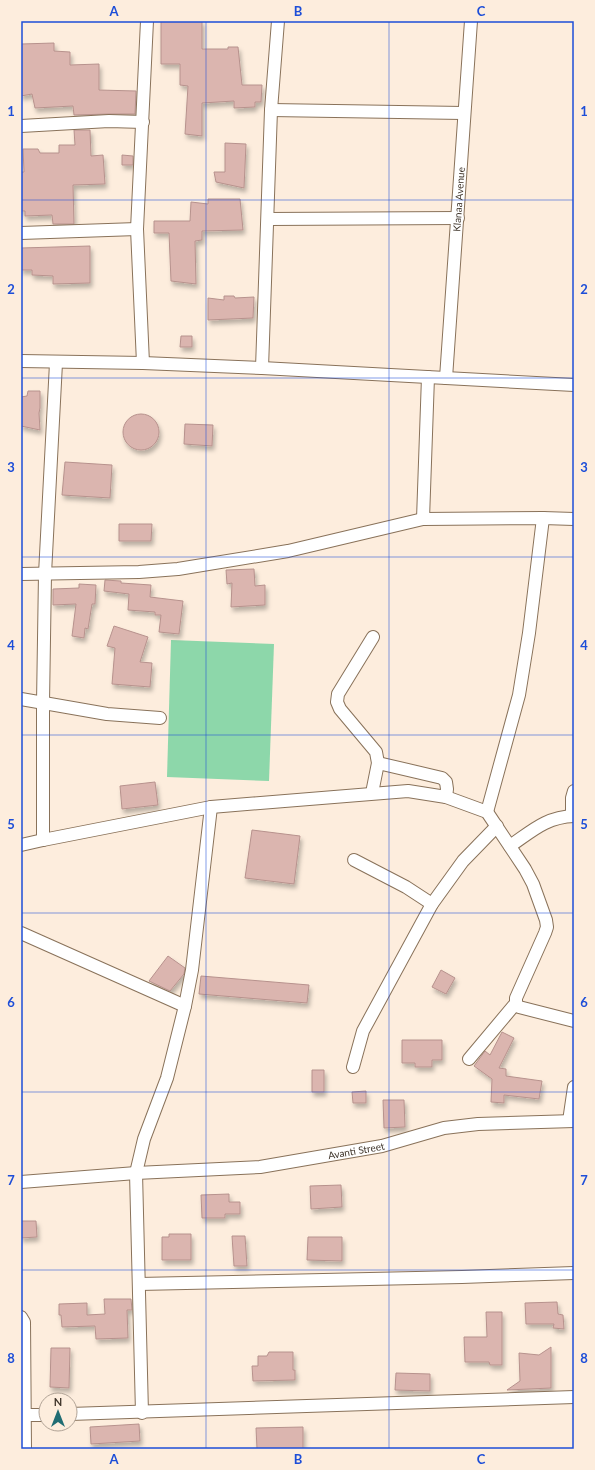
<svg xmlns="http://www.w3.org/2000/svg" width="595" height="1470" font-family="Lato,sans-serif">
<defs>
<filter id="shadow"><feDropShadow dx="2" dy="4" stdDeviation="2" flood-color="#0004"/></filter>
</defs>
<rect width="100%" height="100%" fill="#fdeddd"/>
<path fill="#8dd7aa" d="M171,640l103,4 -5,137 -102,-4z"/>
<path fill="#dbb5af" stroke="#b7928d" filter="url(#shadow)" d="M161,21h41v28h26v-2h10l4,38h20l-1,17h-6v5l-21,1v-7l-32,2v33l-17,-2 3,-48 -8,-1v-21h-19z
M54,43v8l16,1v13l29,-1v26l37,1 -1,23h-26l-35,1 -1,-9 -38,2 -3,-14 -11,2v-52z
M74,130h16l1,26 12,-1 2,29 -32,1 1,39h-21l-1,-9 -27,1v-5h-4v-39h3l-1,-23h15l2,4h19v-8h16z
M225,143l21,1 -2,44 -28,-6 -2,-10h11z
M122,155l11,1v9h-11z
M208,199h32l3,31 -41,1v9l-7,1 1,43 -25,-3 -2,-48h-15v-12h36l1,-19 17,2z
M90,246v37l-37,1v-8l-21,-1v-5h-11v-22z
M224,296h10l1,2 19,-1 -1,21 -45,2v-22l16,2z
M181,336h11v11h-12z
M28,391h12v17l-1,5 1,17 -19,-4v-29l6,-1z
M123 432a18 18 0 1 1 36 0a18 18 0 1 1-36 0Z
M185,424l28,1 -1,21 -28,-2z
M65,462l47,3 -2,33 -48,-3z
M119,524h33l-1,17h-32z
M254,569l1,17 10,-1v20l-34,2 1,-24 -5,1 -1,-14z
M105,580l16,1v2l30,2 -1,12 33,4 -4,33 -20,-2 2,-17h-6v-3l-27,-2 1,-16 -25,-3z
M79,584l17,1 -1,19h-3l-4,25 -3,-1 -1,10 -12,-2 4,-32 -23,1v-16l26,-1z
M114,626l34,11 -8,25 12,1 -2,24 -38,-3 3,-36 -8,-2z
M155,782l3,23 -36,4 -2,-23z
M252,830l48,6 -6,48 -49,-6z
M168,956l17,12 -1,6 -14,17 -21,-10z
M441,970l14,8 -9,16 -14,-7z
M201,976l108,9 -2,18 -108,-9z
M502,1032l12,6 -15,30 7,1v7l36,5 -3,18 -35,-4v8l-13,-1 1,-23 -18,-13 11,-15 5,4z
M402,1040h40v20h-10v7h-17v-4h-13z
M312,1070h12v22h-12z
M366,1091v12h-13l-1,-11z
M383,1100h21l1,27 -21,1z
M341,1185l1,22 -31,2 -1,-23z
M229,1194v8h11v12h-15v4h-23l-1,-23z
M21,1221h15l1,16 -16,1z
M169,1234h22v26h-29v-23h7z
M232,1236h13l2,30h-13z
M308,1237h34v24l-35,-1z
M104,1299h27l1,11h-5l1,28 -32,1 -1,-13 -33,1 -1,-12h-2v-11l28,-1v12l18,-1z
M557,1302l1,12 5,1 1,14 -11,-1 1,-4h-28l-1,-21z
M486,1312h16v53h-12l-1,-3h-24l-1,-25h23z
M551,1347v41l-44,2 13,-9 -1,-28 20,2z
M51,1348h19l-1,40 -19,-1z
M269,1352h24v18h2v10l-42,1 -1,-15h6v-10h9z
M396,1373l34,1v17l-35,-1z
M139,1424l1,17 -49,3 -1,-17z
M303,1427v22h-46l-1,-21z"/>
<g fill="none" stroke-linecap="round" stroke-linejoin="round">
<defs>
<g id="street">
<path d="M271,110l192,3"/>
<path d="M21,126l88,-5 34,1"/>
<path d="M268,219l190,-1"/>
<path d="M21,233l116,-4"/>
<path d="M21,361l122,2 119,5 312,17"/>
<path d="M143,363l-6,-134 10,-208"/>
<path d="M262,368l9,-258 7,-89"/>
<path id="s1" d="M446,378l25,-357"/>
<path d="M423,519l5,-142"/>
<path d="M21,574l118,-2 39,-3 110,-18 135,-32 120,-1 31,1"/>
<path d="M21,699l86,15 53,4"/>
<path d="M378,763l64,15 4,4 1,7 -1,8"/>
<path d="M372,793l6,-30 -2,-11 -36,-43 -3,-7 1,-8 35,-57"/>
<path d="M487,812l32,-117 10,-62 14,-115"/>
<path d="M572,816v-18l2,-7"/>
<path d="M43,840v-137l2,-129 11,-211"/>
<path d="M21,845l22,-5 168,-33 197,-16 38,6 41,15 38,57 8,15 13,36 1,7 -2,6 -29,65v5l3,4 55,14"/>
<path d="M510,846c22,-15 36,-29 64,-30"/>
<path d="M354,860l52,27 26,17"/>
<path d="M21,933l164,73"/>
<path d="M469,1059l47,-56"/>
<path d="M353,1067l10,-36 69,-127 31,-43 34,-35"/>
<path d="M569,1121l5,-34"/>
<path id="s2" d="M21,1182l115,-9 124,-6 122,-21 62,-18 34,-4 96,-3"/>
<path d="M139,1284l323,-7 112,-4"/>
<path d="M21,1317l3,5 1,127"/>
<path d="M142,1413l-6,-240 8,-34 23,-61 18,-72 7,-36 19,-163"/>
<path d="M70,1414l504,-17"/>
<path d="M25,1415h21"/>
</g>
</defs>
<use href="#street" stroke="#89725a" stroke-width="14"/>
<use href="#street" stroke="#fff" stroke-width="12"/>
</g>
<path fill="none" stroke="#1d4ed8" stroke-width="1" stroke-opacity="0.55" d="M206,21v1428M389,21v1428M21,200h553M21,378h553M21,557h553M21,735h553M21,913h553M21,1092h553M21,1270h553"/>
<g text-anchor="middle" stroke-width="3.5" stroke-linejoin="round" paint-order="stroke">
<g font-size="10" fill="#3f352b" stroke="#fdeddd">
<text dy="4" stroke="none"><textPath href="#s1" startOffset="179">Klanaa Avenue</textPath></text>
<text dy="4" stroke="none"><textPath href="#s2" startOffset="337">Avanti Street</textPath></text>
</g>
</g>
<rect width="595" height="1470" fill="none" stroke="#fdeddd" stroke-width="44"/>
<g transform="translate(58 1412)"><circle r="19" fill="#fdeddd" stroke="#b1a396"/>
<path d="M0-3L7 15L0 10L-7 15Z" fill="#216d73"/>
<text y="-6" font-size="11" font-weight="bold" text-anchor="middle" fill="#3f352b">N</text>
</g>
<rect x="22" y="22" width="551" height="1426" fill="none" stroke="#1d4ed8" stroke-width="1.5"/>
<g font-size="13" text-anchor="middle" font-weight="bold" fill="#1d4ed8">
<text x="114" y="16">A</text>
<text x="298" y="16">B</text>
<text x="481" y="16">C</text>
<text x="11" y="116">1</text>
<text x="584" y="116">1</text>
<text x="11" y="294">2</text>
<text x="584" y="294">2</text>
<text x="11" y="472">3</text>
<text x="584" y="472">3</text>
<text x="11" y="650">4</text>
<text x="584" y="650">4</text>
<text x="11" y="829">5</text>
<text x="584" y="829">5</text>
<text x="11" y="1007">6</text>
<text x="584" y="1007">6</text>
<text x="11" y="1185">7</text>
<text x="584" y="1185">7</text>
<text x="11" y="1363">8</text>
<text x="584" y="1363">8</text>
<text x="114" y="1464">A</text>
<text x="298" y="1464">B</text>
<text x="481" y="1464">C</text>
</g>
</svg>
